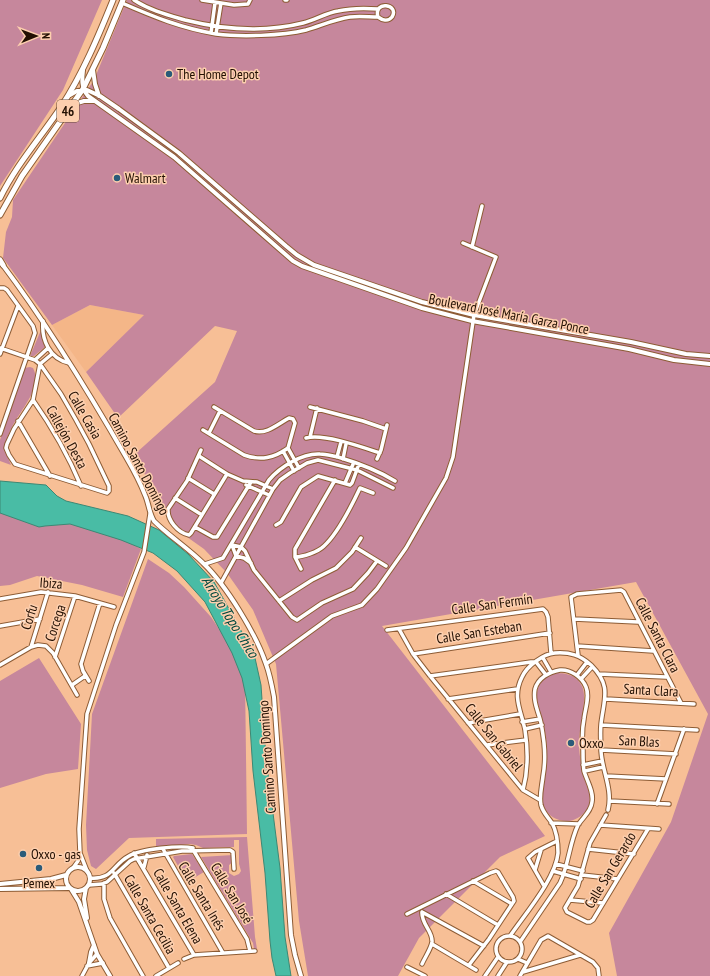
<svg xmlns="http://www.w3.org/2000/svg" width="710" height="976" font-family="'PT Sans Narrow',sans-serif">
<rect width="100%" height="100%" fill="#f7bf96"/>
<path fill="#f4b688" d="M90,305l54,10 -58,57 -34,-47z"/>
<path fill="#c6879c" d="M0,0h102l-39,90 -63,96z
M127,0h583v976h-93l-8,-43 62,-111 37,-108 -72,-132 -254,44 163,210 -45,21 -81,81 -21,38h-90l-9,-55 -23,-257 -23,-54 -26,-37 -23,-24 -24,-17 -18,-22 -27,-56 80,-72 22,-51 -22,-5 -97,92 -32,-46 58,-57 -54,-10 -38,20 -49,-67 3,-26 6,-15 1,-17 81,-120z
M41,330l4,17 -11,9h-4z
M30,367l3,1c10,18 -12,42 -20,57 -4,7 -7,15 -9,23l7,17 -11,-4v-21l24,-72z
M0,507h26l89,28 26,14 -18,48 -41,-12 -45,-9 -27,9 -10,1z
M148,559l21,14 15,14 27,30 23,34 11,27 2,156 -118,4 -33,31 -5,-3 -4,-16 -1,-25 6,-111z
M39,658l42,66 -3,45 -32,5 -46,14v-107z
M554,673c11,0 22,1 28,13 6,12 -3,41 -3,57 0,10 2,22 5,33 2,10 8,18 5,29 -3,9 -12,15 -20,16 -11,1 -21,-5 -25,-14 -6,-13 3,-37 3,-51 0,-11 -1,-22 -4,-33 -2,-10 -7,-20 -6,-30 1,-10 8,-16 17,-20z
M247,837l8,100 2,12h-3l-1,-6 -52,-86 32,-2v7l-4,3v8l5,3 5,-2 2,-3 -2,-7v-24h-5v7l-31,1 -7,-3 -6,-1 -34,4v-9z
M192,854l12,18 -17,10 -14,-25 1,-1z"/>
<path fill="#49bca5" stroke="#3d8874" d="M0,481l46,4 11,11 9,5 62,15 31,14 29,24 26,28 34,61 7,15 6,27 5,73 14,110 5,69 6,39h-15l-4,-18 -2,-17 -5,-68 -12,-102 -4,-60 -7,-33 -10,-25 -27,-51 -28,-31 -24,-18 -32,-13 -51,-16 -25,2 -6,1 -39,-14z"/>
<g fill="none" stroke-linecap="round" stroke-linejoin="round">
<defs>
<path id="minor" d="M134,0c15,10 34,15 51,20 40,10 78,13 118,3 12,-3 23,-10 35,-12 13,-3 27,-3 40,-2
M202,0l32,5 14,-1 2,-4
M285,0h2
M122,3c32,14 59,25 94,31l5,-31
M211,33l4,-30
M216,34c24,3 66,2 90,-4 14,-4 29,-11 44,-13 9,-1 19,0 28,0 4,3 10,5 14,0 8,-13 -19,-17 -14,0
M472,247l10,-41
M0,288h4l3,2 26,36 2,7 -35,101
M43,321c-2,19 7,38 26,42
M0,348l35,12 5,4 21,30 15,26 13,24 20,42v5l-2,2 -89,-28 -3,-1 -6,-9 -3,-7 1,-4 7,-15 19,-29 7,-36 12,-10
M0,354l18,-48
M35,360l13,-12
M33,400c19,27 35,55 48,86
M214,407l40,24c12,4 24,-7 35,-13l4,1 2,4 -7,25 11,20
M310,407l53,14 23,8
M18,421l32,55
M203,430l41,25c17,6 30,3 44,-7
M209,433l11,-22
M310,437l7,-29
M306,438c17,-5 56,9 74,15
M201,450l-14,31 -19,28c-1,11 10,24 21,26l2,-2 36,-59
M283,451l11,20
M199,456l28,18 16,7 14,1 16,7
M337,457l4,-15
M343,459l3,-15
M377,459l4,-9 6,-25
M188,478l26,16
M345,483l9,-21
M246,485l23,10
M175,498l27,17
M276,525l5,-3 20,-35 17,-11 32,9 2,-2 7,-19
M195,527l18,10h4l34,-55
M232,545l9,2 4,4 9,19 38,47 5,3 25,-17 31,-14 15,-16 9,-12
M232,545l4,11 8,2 7,5
M355,547l31,19
M295,557c8,0 23,-5 29,-11 13,-12 28,-41 36,-58l13,5
M205,564l18,-6 46,-78c11,-13 33,-27 51,-26 6,0 12,2 18,3 20,6 39,13 57,24
M301,569l-6,-12v-8l40,-69
M221,583l52,-94 7,-9 10,-7 17,-10 11,-3 39,10 36,18
M0,599l41,-7 34,4 39,11
M279,601l33,-21 24,-12 16,-16 9,-14
M574,619l64,3
M0,626l40,-7
M399,629l14,25 17,22 93,114 17,10
M387,630l156,-21 3,3 2,5 3,36
M577,646l76,5
M31,647l17,-55
M413,654l137,-21
M578,655l-7,-58 6,-3 44,-4 3,2 57,111
M55,657l20,-61
M543,658l8,14
M266,664l66,-48 30,-11 15,-16 29,-41 40,-70 7,-21 21,-142 22,-58 -33,-14
M0,665l31,-18 7,-2 8,1 7,7 24,42
M599,674l67,3
M577,675l10,-13
M430,676l101,-14h5l10,13
M581,679l11,-12
M89,681l-6,-10 -2,-7 19,-61
M72,685l13,-9
M448,699l69,-10
M606,699l88,5
M522,722l18,-3
M468,723l52,-9
M601,725l96,5
M525,729l17,-4
M487,745l39,-5
M601,750l75,4
M583,765l19,-4
M585,771l18,-4
M606,776l60,3
M523,790c5,-19 5,-41 2,-60 -4,-20 -13,-33 -3,-53 5,-11 21,-23 33,-24 15,-1 25,2 36,12 21,21 13,33 10,59 -1,9 0,18 0,27 1,20 12,38 7,59
M610,801l59,3
M657,804l27,-75
M606,815l-16,28 -12,43 -13,22 2,4 20,10h3l3,-2 55,-91
M551,823l28,1
M600,825l59,4
M192,848l55,91 3,12
M163,849l60,104
M588,849l46,5
M134,853l60,102
M556,864l27,7
M144,867l3,-12
M73,868l5,-7 2,-7
M535,870l6,-20
M87,871l-7,-18 -1,-24 8,-115 29,-89 28,-73 6,-38
M553,871l28,8
M114,873l55,95
M582,875l36,4
M90,878c23,2 22,-13 39,-22 11,-7 52,-11 64,-8
M473,881l39,23
M104,883v16l6,19 33,58
M89,885l13,-1 5,-2 23,-21 4,-2 48,-8 48,-1 3,2 1,17
M544,886l-16,-28 7,-6 22,-11
M446,894l52,31
M570,900l33,3
M422,912l62,34
M407,914l83,-41 6,-2 2,1 15,25 1,4 -25,38 -20,26
M496 949a13 13 0 1 1 26 0a13 13 0 1 1-26 0Z
M510,936c15,-22 46,-58 48,-83 0,-10 -1,-21 -6,-30 -4,-6 -9,-10 -11,-18 -2,-9 1,-19 2,-29 2,-11 2,-23 1,-33 -1,-8 -2,-17 -4,-24 -3,-10 -7,-19 -5,-30 3,-11 14,-17 25,-19 10,-1 22,7 26,17 4,10 -1,22 -2,32 -2,10 -2,20 -1,31 0,7 0,14 1,21 3,10 10,21 8,31 -1,10 -9,15 -14,23 -9,19 -9,39 -18,58l-40,59
M432,944l44,26
M184,959l10,-4 61,-4
M518,959l9,4
M422,964c3,-7 9,-15 10,-22 1,-11 -11,-18 -10,-30
M87,966l16,-3
M407,967l18,9
M523,972l57,-17
M82,976l7,-13 8,-9
M156,976l22,-13
M485,976l13,-19
M498,976l9,-14
M520,976l21,-36 7,-4 45,26 5,6 1,8"/>
<path id="tertiary" d="M83,70c-1,9 -2,18 5,26l86,61 119,104 9,5 120,42 50,13 157,28 45,11 36,4
M93,70l2,14 4,12
M70,95l7,-4 10,-1 13,6 19,13 60,44 107,93 11,9 17,10 108,37 52,13 157,27 55,12 24,2
M74,104l10,-3h10
M2,264c46,61 86,127 124,193 7,12 14,25 19,38 4,9 4,18 9,26 15,15 34,27 49,42 23,22 53,71 63,101 4,11 6,22 8,33l17,238 4,20 6,21
M66 879a12 12 0 1 1 24 0a12 12 0 1 1-24 0Z
M0,884l51,-5 15,-4
M86,888l-2,11 3,19
M0,889l69,-1
M71,889l8,13 18,52 13,22
M89,963l2,-11 3,-7"/>
<path id="primary" d="M0,198c16,-33 41,-61 61,-91 22,-34 37,-70 52,-107
M0,215l22,-39 61,-87 20,-41 20,-48
M0,260l3,5"/>
</defs>
<use href="#minor" stroke="#8d5c35" stroke-width="5.5"/>
<use href="#tertiary" stroke="#8d5c35" stroke-width="6"/>
<use href="#primary" stroke="#8d5c35" stroke-width="7"/>
<use href="#minor" stroke="#fff" stroke-width="3.5"/>
<use href="#tertiary" stroke="#fff" stroke-width="4"/>
<use href="#primary" stroke="#fff" stroke-width="5"/>
</g>
<g fill="#2a5b79" stroke="#fdcfae" stroke-width="1.5">
<circle cx="169" cy="74" r="4"/>
<circle cx="117" cy="178" r="4"/>
<circle cx="571" cy="743" r="4"/>
<circle cx="23" cy="854" r="4"/>
<circle cx="39" cy="868" r="4"/>
</g>
<g text-anchor="middle" stroke-width="3" stroke-linejoin="round" paint-order="stroke">
<rect fill="#fdcfae" stroke="#644936" stroke-width="1" x="57" y="100" width="22" height="22" rx="3"/>
<g font-size="13" font-weight="bold" fill="#220f02">
<text x="68" y="116">46</text>
</g>
<g font-size="14" fill="#220f02" stroke="#fdcfae" text-anchor="start">
<text x="177" y="79">The Home Depot</text>
<text x="125" y="183">Walmart</text>
<text x="579" y="748">Oxxo</text>
<text x="31" y="859">Oxxo - gas</text>
<text x="39" y="888" text-anchor="middle">Pemex</text>
</g>
<g font-size="14" fill="#220f02" stroke="#fdcfae">
<text transform="translate(509 314) rotate(11)" y="5">Boulevard José María Garza Ponce</text>
<text transform="translate(85 415) rotate(60)" y="5">Calle Casia</text>
<text transform="translate(67 437) rotate(61)" y="5">Callejón Desta</text>
<text transform="translate(139 464) rotate(62)" y="5">Camino Santo Domingo</text>
<text transform="translate(51 583) rotate(4)" y="5">Ibiza</text>
<text transform="translate(492 604) rotate(-8)" y="5">Calle San Fermín</text>
<text transform="translate(29 617) rotate(-72)" y="5">Corfu</text>
<text transform="translate(55 623) rotate(-72)" y="5">Corcega</text>
<text transform="translate(479 632) rotate(-9)" y="5">Calle San Esteban</text>
<text transform="translate(658 635) rotate(63)" y="5">Calle Santa Clara</text>
<text transform="translate(651 690) rotate(3)" y="5">Santa Clara</text>
<text transform="translate(494 737) rotate(51)" y="5">Calle San Gabriel</text>
<text transform="translate(639 741) rotate(3)" y="5">San Blas</text>
<text transform="translate(267 757) rotate(-94)" y="5">Camino Santo Domingo</text>
<text transform="translate(610 870) rotate(-59)" y="5">Calle San Gerardo</text>
<text transform="translate(232 893) rotate(59)" y="5">Calle San José</text>
<text transform="translate(202 896) rotate(59)" y="5">Calle Santa Inés</text>
<text transform="translate(178 906) rotate(60)" y="5">Calle Santa Elena</text>
<text transform="translate(150 914) rotate(60)" y="5">Calle Santa Cecilia</text>
</g>
<g font-size="15" font-style="italic" fill="#00483d" stroke="#fdcfae">
<text transform="translate(230 617) rotate(58)" y="5">Arroyo Topo Chico</text>
</g>
</g>
<g transform="translate(36 36) rotate(89)" stroke="#fdcfae" stroke-width="3" paint-order="stroke">
<path d="M0-3L7 15L0 10L-7 15Z" fill="#220f02"/>
<text y="-6" font-size="11" font-weight="bold" text-anchor="middle" fill="#220f02">N</text>
</g>
</svg>
